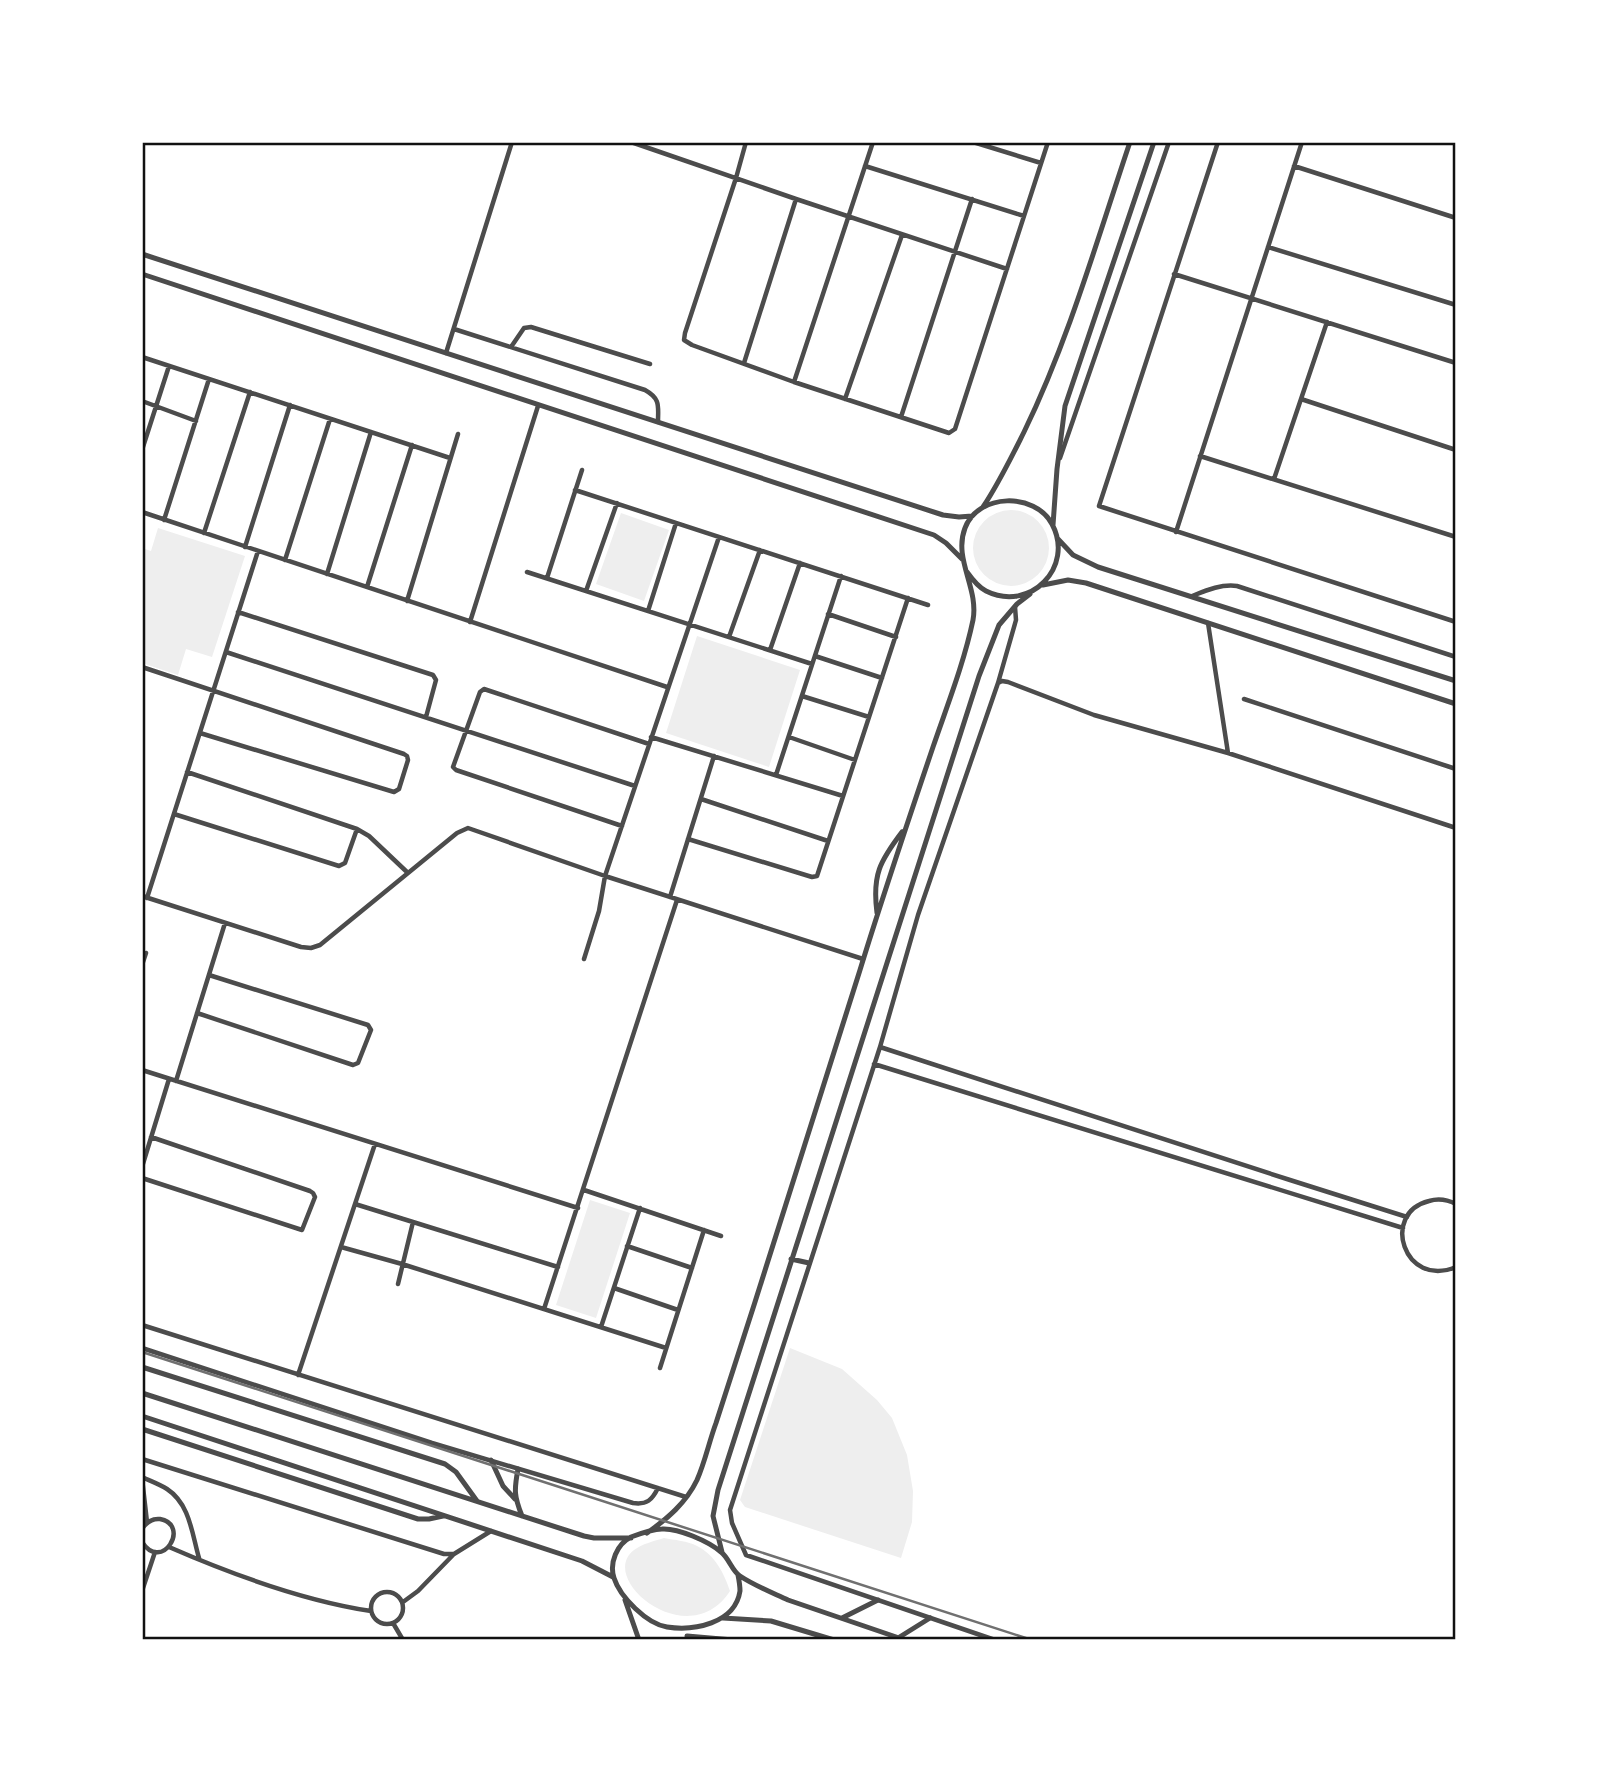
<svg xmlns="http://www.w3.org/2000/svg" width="1598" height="1782" font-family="Cabin,sans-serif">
<rect width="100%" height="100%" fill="#fff"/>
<path fill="#eee" d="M973 548a38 38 0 1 1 76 0a38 38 0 1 1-76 0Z
M621,513l48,17 -25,71 -48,-17z
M158,528l87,28 -33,101 -26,-8 -8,26 -36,-12v-115l9,3z
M697,636l103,34 -31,97 -103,-34z
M590,1200l40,13 -34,105 -40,-13z
M790,1348l52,21 35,31 15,18 15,37 6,36 -1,31 -11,36 -156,-51 -5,-7z
M664,1538c10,2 24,3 33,8 18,9 27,27 33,45 -41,64 -134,-12 -96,-41 8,-6 20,-9 30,-12z"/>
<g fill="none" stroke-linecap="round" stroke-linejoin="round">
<path stroke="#4c4c4c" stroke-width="4.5" d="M631,142l165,57 211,70
M746,142l-10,36 -51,155 -1,7 8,5 102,37 155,51 6,-4 93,-287
M973,142l68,21
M1218,142l-119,364 357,116
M865,166l159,50
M1294,166l162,52
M1268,247l188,58
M1174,274l282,89
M454,329l191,61c16,9 13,16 13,32
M511,347l13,-19 7,-1 119,37
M446,353l66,-211
M142,357l308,101
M744,363l52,-164
M794,382l79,-240
M845,399l57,-164
M1301,399l155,51
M142,401l54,20
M901,417l71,-218
M142,450l27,-84
M1200,456l256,81
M1060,458l109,-316
M1274,479l53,-157
M575,490l353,115
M142,512l525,175
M164,520l45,-141
M1176,532l126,-390
M204,533l46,-141
M245,547l45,-142
M285,560l45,-141
M527,572l285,92
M327,574l44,-142
M547,578l35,-108
M367,587l45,-142
M586,591l31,-88
M1192,596c15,-6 29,-12 45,-10l219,71
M407,601l51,-167
M648,611l28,-88
M238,612l195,63 3,5 -10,37
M828,614l68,23
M470,622l68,-216
M1208,623l20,130
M729,637l31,-87
M770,650l30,-87
M226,652l409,134
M815,656l67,22
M142,667l262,87 3,2 1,4 -9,29 -5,3 -194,-59
M998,683l18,-63 -1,-13
M802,696l67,21
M1244,699l212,70
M651,737l192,59
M789,737l66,23
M187,772l170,57 12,7 39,37
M776,775l65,-199
M701,799l127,42
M174,814l165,52 6,-3 12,-34
M622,826l-166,-56 -3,-3 27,-75 4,-3 165,55
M688,839l124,38 5,-1 91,-278
M142,896l159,51 10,1 9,-3 137,-112 11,-5 137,48 258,83
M670,897l44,-141
M147,898l111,-347
M584,959l15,-48 6,-35 114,-339
M142,965l4,-12
M197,1013l156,52 5,-2 13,-33 -3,-5 -159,-50
M880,1047l410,133 117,37
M874,1064l529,164
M142,1070l436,138
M176,1081l49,-158
M142,1167l27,-88
M142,1178l160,52 13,-33 -2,-4 -3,-2 -159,-54
M584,1190l137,46
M355,1204l58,18
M1456,1204c-8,-4 -17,-6 -27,-3 -49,12 -25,88 27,66
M627,1246l65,22
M341,1247l61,17 264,84
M398,1284l15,-62 145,45
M614,1288l64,22
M544,1309l133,-409
M142,1325l544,172
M601,1327l39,-119
M142,1348l290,95 201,60c14,2 19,-3 25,-15
M660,1368l44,-138
M298,1375l77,-231
M142,1459l302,95h10l37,-23
M142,1477c8,4 17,7 25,12 23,15 25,45 32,69
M142,1478l5,44
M142,1529c4,-6 9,-11 18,-10 31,6 2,54 -18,23
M169,1547c62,27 136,54 202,64
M142,1591l13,-39
M371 1608a16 16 0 1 1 32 0a16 16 0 1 1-32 0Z
M403,1602l15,-11 35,-36
M393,1623l10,17
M995,1640l-249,-85 -14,-32 -2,-13 150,-463 38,-132 80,-232 4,-2 6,1 86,33 134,38 228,75"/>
<path stroke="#4c4c4c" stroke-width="5" d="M142,254l801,261 16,2 13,-1
M142,274l792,261 12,8 16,16
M983,507c16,-24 28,-49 41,-75 45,-93 73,-192 106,-290
M1053,525l4,-56 8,-63 89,-264
M1058,539l15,16 25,12 358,114
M1043,585l25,-5 18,3 370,121
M877,913c-5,-38 3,-52 25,-81
M791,1259l18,4
M142,1367l303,97 11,8 21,29
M142,1393l442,143 10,2h37
M142,1416l440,145 31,16
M142,1429l276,90h11l14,-3
M491,1460l12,26 12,13
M518,1469c-4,21 -4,27 4,47
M647,1533c20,-14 39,-30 50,-53 8,-18 12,-38 19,-57 13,-40 26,-81 39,-121 35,-111 70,-221 105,-332 23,-75 48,-149 73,-223 14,-41 31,-84 40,-127 6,-32 -20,-61 -8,-92 13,-35 70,-36 87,-4 23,43 -22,89 -66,67 -8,-4 -14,-12 -19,-19
M722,1552l-9,-36 5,-26 261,-814 20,-51 18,-21 13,-10
M738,1575c1,5 2,11 2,16 -5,33 -47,40 -73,36 -20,-3 -47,-30 -53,-49 -5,-15 3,-34 17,-41 8,-3 22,-8 31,-8 16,-1 46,12 59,23 8,6 11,19 19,24 15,10 33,17 48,24l117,40
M625,1600l14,40
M723,1618l48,3 63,19
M842,1618l36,-18
M687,1636l46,4
M898,1638l32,-20"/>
<path stroke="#707070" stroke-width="2.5" d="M142,1352l890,288"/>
</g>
<rect width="1598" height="1782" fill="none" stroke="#ffffff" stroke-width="287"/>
<rect x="144" y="144" width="1310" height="1494" fill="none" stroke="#111" stroke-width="2.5"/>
</svg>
